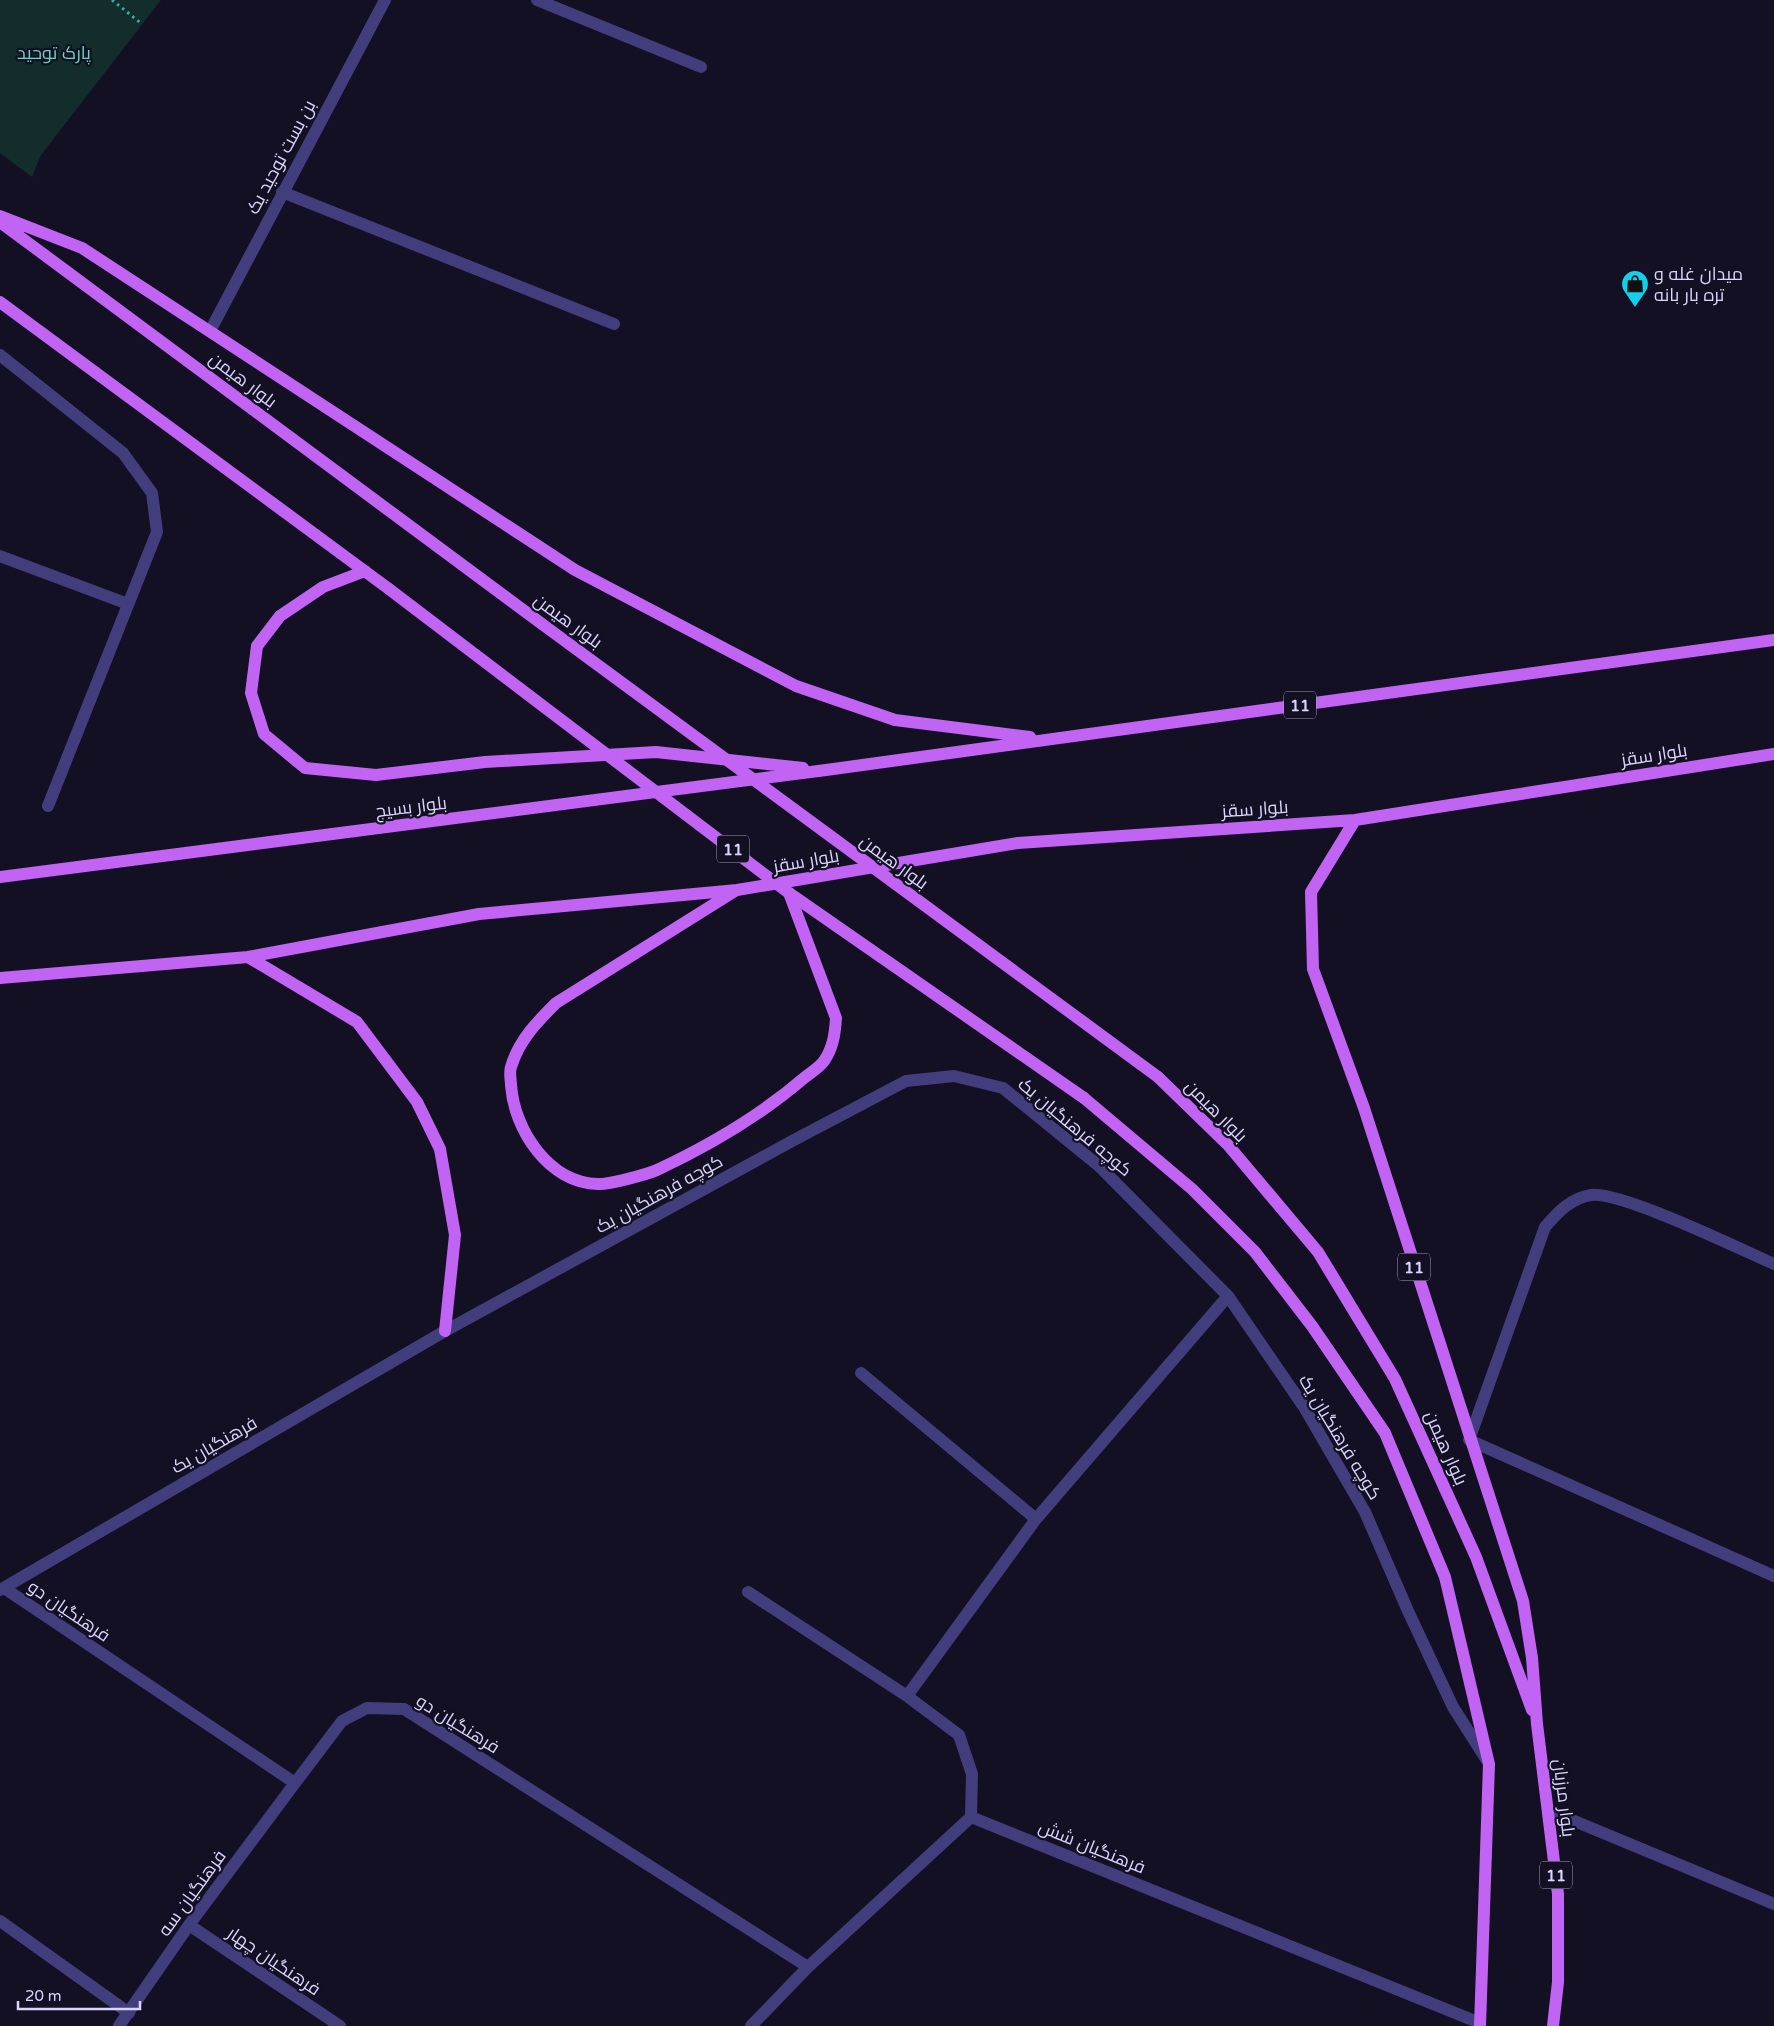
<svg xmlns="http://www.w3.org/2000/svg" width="1774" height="2026" font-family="'Varela Round',Cairo,sans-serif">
<rect width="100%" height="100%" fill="#131023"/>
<path fill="#132c2c" d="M0,0h161l-120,155 -9,22 -32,-24z"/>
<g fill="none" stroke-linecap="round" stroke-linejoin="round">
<path stroke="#38aca8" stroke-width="3" stroke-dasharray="2.5 4" stroke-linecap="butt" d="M112,0l30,24"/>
<path stroke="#423e7e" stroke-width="12" d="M537,0l164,67
M282,192l332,132
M210,331l175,-331
M0,355l123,98 29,40 5,39 -109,274
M0,556l128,48
M1774,1264c-34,-15 -153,-73 -183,-69 -20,3 -33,17 -46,32l-76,213 305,136
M861,1373l175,146
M4,1588l291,195 47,-62 25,-13 37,1 404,258
M0,1590l445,-259 349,-191 112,-59 48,-5 49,12 96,78 129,130 76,111 61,105 43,99 45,96 35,55
M748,1592l159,104
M1548,1810l226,94
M971,1817l1,-43 -13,-39 -52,-39 129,-177 192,-223
M0,1921l129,92
M189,1925l151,101
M119,2026l70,-101 106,-142
M751,2026l57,-59 163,-150 509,206"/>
<path stroke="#c164f3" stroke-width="12" d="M0,216l82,32 493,322 221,116 99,34 135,17
M0,222l542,402
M0,302l389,287
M365,571l-42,16 -43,29 -23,30 -6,47 13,41 41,34 71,7 109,-13 171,-10 147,16
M1355,820l-44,72 2,77 51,139 159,493 9,57 5,66 21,170v88l-5,44
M0,877l826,-107 948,-130
M735,891l-179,112c-19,19 -37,37 -45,64 -2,5 0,13 0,18 3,45 38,98 87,99 10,1 50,-10 59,-14 51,-24 104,-55 147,-92 6,-5 15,-10 20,-17 9,-13 11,-27 12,-43l-47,-125
M248,957l109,65 60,80 23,47 15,86 -10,96
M0,978l248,-21 231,-43 258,-24 281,-47 337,-23 419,-66
M1158,1077l70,68 90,107 77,127 81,178 56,153
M1084,1098l108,91 63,63 57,74 73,107 60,144 44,187 -9,262"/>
<path stroke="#c164f3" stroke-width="12" d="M389,589l400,304 295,205
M542,624l616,453"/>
</g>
<defs>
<symbol id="shop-pin" viewBox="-11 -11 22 30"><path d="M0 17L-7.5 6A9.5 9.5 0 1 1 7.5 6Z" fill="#12cfea" stroke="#131023"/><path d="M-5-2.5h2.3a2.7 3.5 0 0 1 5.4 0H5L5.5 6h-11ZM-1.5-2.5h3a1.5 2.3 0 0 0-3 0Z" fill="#111"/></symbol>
</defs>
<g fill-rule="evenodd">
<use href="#shop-pin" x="1619" y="268" width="32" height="43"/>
</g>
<g text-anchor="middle" stroke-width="4.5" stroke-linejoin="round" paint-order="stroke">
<g fill="#131023" stroke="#9e9abb" stroke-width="1">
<rect x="1284" y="691.5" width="32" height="27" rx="4"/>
<rect x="717" y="835.5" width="32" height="27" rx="4"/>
<rect x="1398" y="1253.5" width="32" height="27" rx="4"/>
<rect x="1540" y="1861.5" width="32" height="27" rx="4"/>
</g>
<g font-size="16" font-weight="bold" fill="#dad5fc">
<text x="1300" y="711">11</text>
<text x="733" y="855">11</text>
<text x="1414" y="1273">11</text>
<text x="1556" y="1881">11</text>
</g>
<g font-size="18" fill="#66d6bd" stroke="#131023">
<text x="54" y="59">پارک توحید</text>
</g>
<g font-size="18" fill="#dad5fc" stroke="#131023">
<text transform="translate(281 157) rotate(-62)" y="6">بن بست توحید یک</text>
<text transform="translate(243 380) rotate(37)" y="6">بلوار هیمن</text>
<text transform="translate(568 621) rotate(36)" y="6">بلوار هیمن</text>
<text transform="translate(1654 755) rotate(-9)" y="6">بلوار سقز</text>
<text transform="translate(411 807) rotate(-7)" y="6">بلوار بسیج</text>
<text transform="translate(1255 809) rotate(-4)" y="6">بلوار سقز</text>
<text transform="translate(806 861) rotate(-10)" y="6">بلوار سقز</text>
<text transform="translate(894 862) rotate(36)" y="6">بلوار هیمن</text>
<text transform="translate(1216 1111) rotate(45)" y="6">بلوار هیمن</text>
<text transform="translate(1075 1127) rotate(40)" y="6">کوچه فرهنگیان یک</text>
<text transform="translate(659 1194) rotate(-29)" y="6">کوچه فرهنگیان یک</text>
<text transform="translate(1340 1437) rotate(59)" y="6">کوچه فرهنگیان یک</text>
<text transform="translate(214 1445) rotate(-30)" y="6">فرهنگیان یک</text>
<text transform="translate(1446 1448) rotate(66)" y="6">بلوار هیمن</text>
<text transform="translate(69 1611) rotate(34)" y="6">فرهنگیان دو</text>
<text transform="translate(458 1724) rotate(32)" y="6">فرهنگیان دو</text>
<text transform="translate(1564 1798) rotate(83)" y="6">بلوار مرزبان</text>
<text transform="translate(1092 1847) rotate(22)" y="6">فرهنگیان شش</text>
<text transform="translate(192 1893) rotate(-54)" y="6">فرهنگیان سه</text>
<text transform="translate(274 1961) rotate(34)" y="6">فرهنگیان چهار</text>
</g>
<g font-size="18" fill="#dad5fc" stroke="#131023" text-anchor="start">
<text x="1654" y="280">میدان غله و<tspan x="1654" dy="21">تره بار بانه</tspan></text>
</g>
</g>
<path d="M18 2001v8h122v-8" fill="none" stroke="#dad5fc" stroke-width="2.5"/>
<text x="25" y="2001" font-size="15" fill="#dad5fc" stroke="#131023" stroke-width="4" paint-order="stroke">20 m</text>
</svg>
